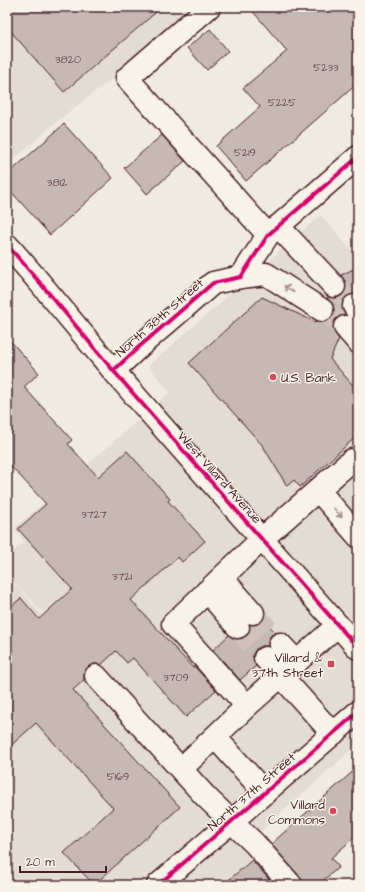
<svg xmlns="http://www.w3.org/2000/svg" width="365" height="892" font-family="'Architects Daughter',sans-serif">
<rect width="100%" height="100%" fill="#f0ebe0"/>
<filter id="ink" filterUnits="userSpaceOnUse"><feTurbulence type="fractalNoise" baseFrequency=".025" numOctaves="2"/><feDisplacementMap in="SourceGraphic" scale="8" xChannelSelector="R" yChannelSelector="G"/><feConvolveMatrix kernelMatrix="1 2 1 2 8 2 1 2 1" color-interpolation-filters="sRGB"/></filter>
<g filter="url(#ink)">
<path fill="#e3dcd2" d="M7,7h190l-80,68 -52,40 -58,50z
M321,215l37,43v486l-100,90 -251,-259 275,310h-275v-329l17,-14 -9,-14 155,-136 -22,-26z"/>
<path fill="#c6b8b3" stroke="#4a1f2b" d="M7,7h155l-98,85 -57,-65z
M249,7h109v76l-112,98 -30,-35 44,-39 -17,-19 44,-37z
M210,29l18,22 -21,19 -20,-22z
M64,124l49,54 -63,57 -43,-48v-12z
M162,135l23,26 -38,33 -23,-26z
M358,267v27h-5l-6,1 -4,6 -1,6 3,8 -8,2 -4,6v7l6,9 -9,20 28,32v44l-58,52 -6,-7 -7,6 -24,-40 -74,-83 73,-66 53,25 1,-1 6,1 6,-1 5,-5 1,-6 -1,-6 -6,-6 1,-1 8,1 7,-3 3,-6v-5l-5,-9z
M7,337l32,36 -15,14 48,53 -4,4 30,33 29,-26 43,48 -2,2 37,40 -23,21 -4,-5 -47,43 62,68 1,-2 22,24 -30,27 -53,-59 -6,5 -11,-12 -15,14 -7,-1 -6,3 -4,6v7l-11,10 107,117 -86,78 -30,-32 49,-45 -77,-85 -29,26v-139l14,-12 18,21 33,-30 -54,-60 28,-25 -39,-42z
M263,619l13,14 -5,2 -3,5v6h-6l-6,3 -3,5v6l3,6 -16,14 -27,-30 16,-15 5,4h7l5,-2 4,-6v-6h6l5,-2z
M358,767v67l-27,24 8,9 -21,18h-15l-3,-8 -29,-33z
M252,860l22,25h-51z"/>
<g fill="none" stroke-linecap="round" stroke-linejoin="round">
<path stroke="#cfc2bc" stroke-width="22" stroke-dasharray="22 11" stroke-linecap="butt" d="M334,286l20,20
M322,310l23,17
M253,613l27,31
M238,627l27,31"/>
<defs>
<path id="minor" d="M209,7l-82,71 141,157
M278,226l56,60
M7,245c39,43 74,88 111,131 80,92 160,181 240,272
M241,277l25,-3 56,36
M354,306l4,6
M345,327l13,15
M113,371l27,-25 73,-63 28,-6 27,-42 90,-78
M318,490l40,46
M222,578l31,35
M207,591l31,36
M280,644l17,18
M265,658l68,76
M96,676l110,121 49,47 36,41
M247,706l91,-81
M215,737l50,56
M181,769l66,-63 -74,-82 89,-85 90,-79 6,-1
M158,885l200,-173"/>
</defs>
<use href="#minor" stroke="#4a1f2b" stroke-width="25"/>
<use href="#minor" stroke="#f7f3e8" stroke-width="22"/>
<defs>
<path id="cycleway" d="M7,245c39,43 74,88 111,131 80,92 160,181 240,272
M113,371l27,-25 73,-63 28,-6 27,-42 90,-78
M158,885l200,-173"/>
</defs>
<use href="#cycleway" stroke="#f7f3e8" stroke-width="6"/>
<use href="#cycleway" stroke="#d6006c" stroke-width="4"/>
</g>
<defs><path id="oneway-shaft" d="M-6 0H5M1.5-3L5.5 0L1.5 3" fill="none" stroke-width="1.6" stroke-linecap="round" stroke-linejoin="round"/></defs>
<g stroke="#a0898a">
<use href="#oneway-shaft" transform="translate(289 289) rotate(-148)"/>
<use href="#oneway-shaft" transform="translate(338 513) rotate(49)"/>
</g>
</g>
<g fill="#d1495b" stroke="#f7f3e8" stroke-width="1.5">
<circle cx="273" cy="377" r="4"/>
<rect x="327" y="660" width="8" height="8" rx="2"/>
<circle cx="333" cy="811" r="4"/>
</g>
<g text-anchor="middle" stroke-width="3" stroke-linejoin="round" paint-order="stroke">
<g font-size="11" fill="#69454d">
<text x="68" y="63">3820</text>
<text x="326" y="71">5233</text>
<text x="282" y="106">5225</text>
<text x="245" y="156">5219</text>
<text x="57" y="186">3812</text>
<text x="94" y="518">3727</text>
<text x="122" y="580">3721</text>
<text x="176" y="681">3709</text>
<text x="118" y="780">5169</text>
</g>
<g font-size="13" fill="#4a1f2b" stroke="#f7f3e8">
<text transform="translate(159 317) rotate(-41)" y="5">North 38th Street</text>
<text transform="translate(220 477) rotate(48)" y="5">West Villard Avenue</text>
<text transform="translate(251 791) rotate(-41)" y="5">North 37th Street</text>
</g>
<g font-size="13" fill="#4a1f2b" stroke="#f7f3e8" text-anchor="end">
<text x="281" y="382" text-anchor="start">U.S. Bank</text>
<text x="323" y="662">Villard &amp;<tspan x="323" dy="15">37th Street</tspan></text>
<text x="325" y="809">Villard<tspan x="325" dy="15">Commons</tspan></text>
</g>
</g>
<rect width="365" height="892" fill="none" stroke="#f7f3e8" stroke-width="24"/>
<rect x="12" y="12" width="341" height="868" fill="none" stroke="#4a1f2b" stroke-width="1.5" filter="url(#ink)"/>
<path d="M20 866v6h86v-6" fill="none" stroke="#4a1f2b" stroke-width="2"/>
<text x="26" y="866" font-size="12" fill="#4a1f2b" stroke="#f7f3e8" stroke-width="3" paint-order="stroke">20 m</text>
</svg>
